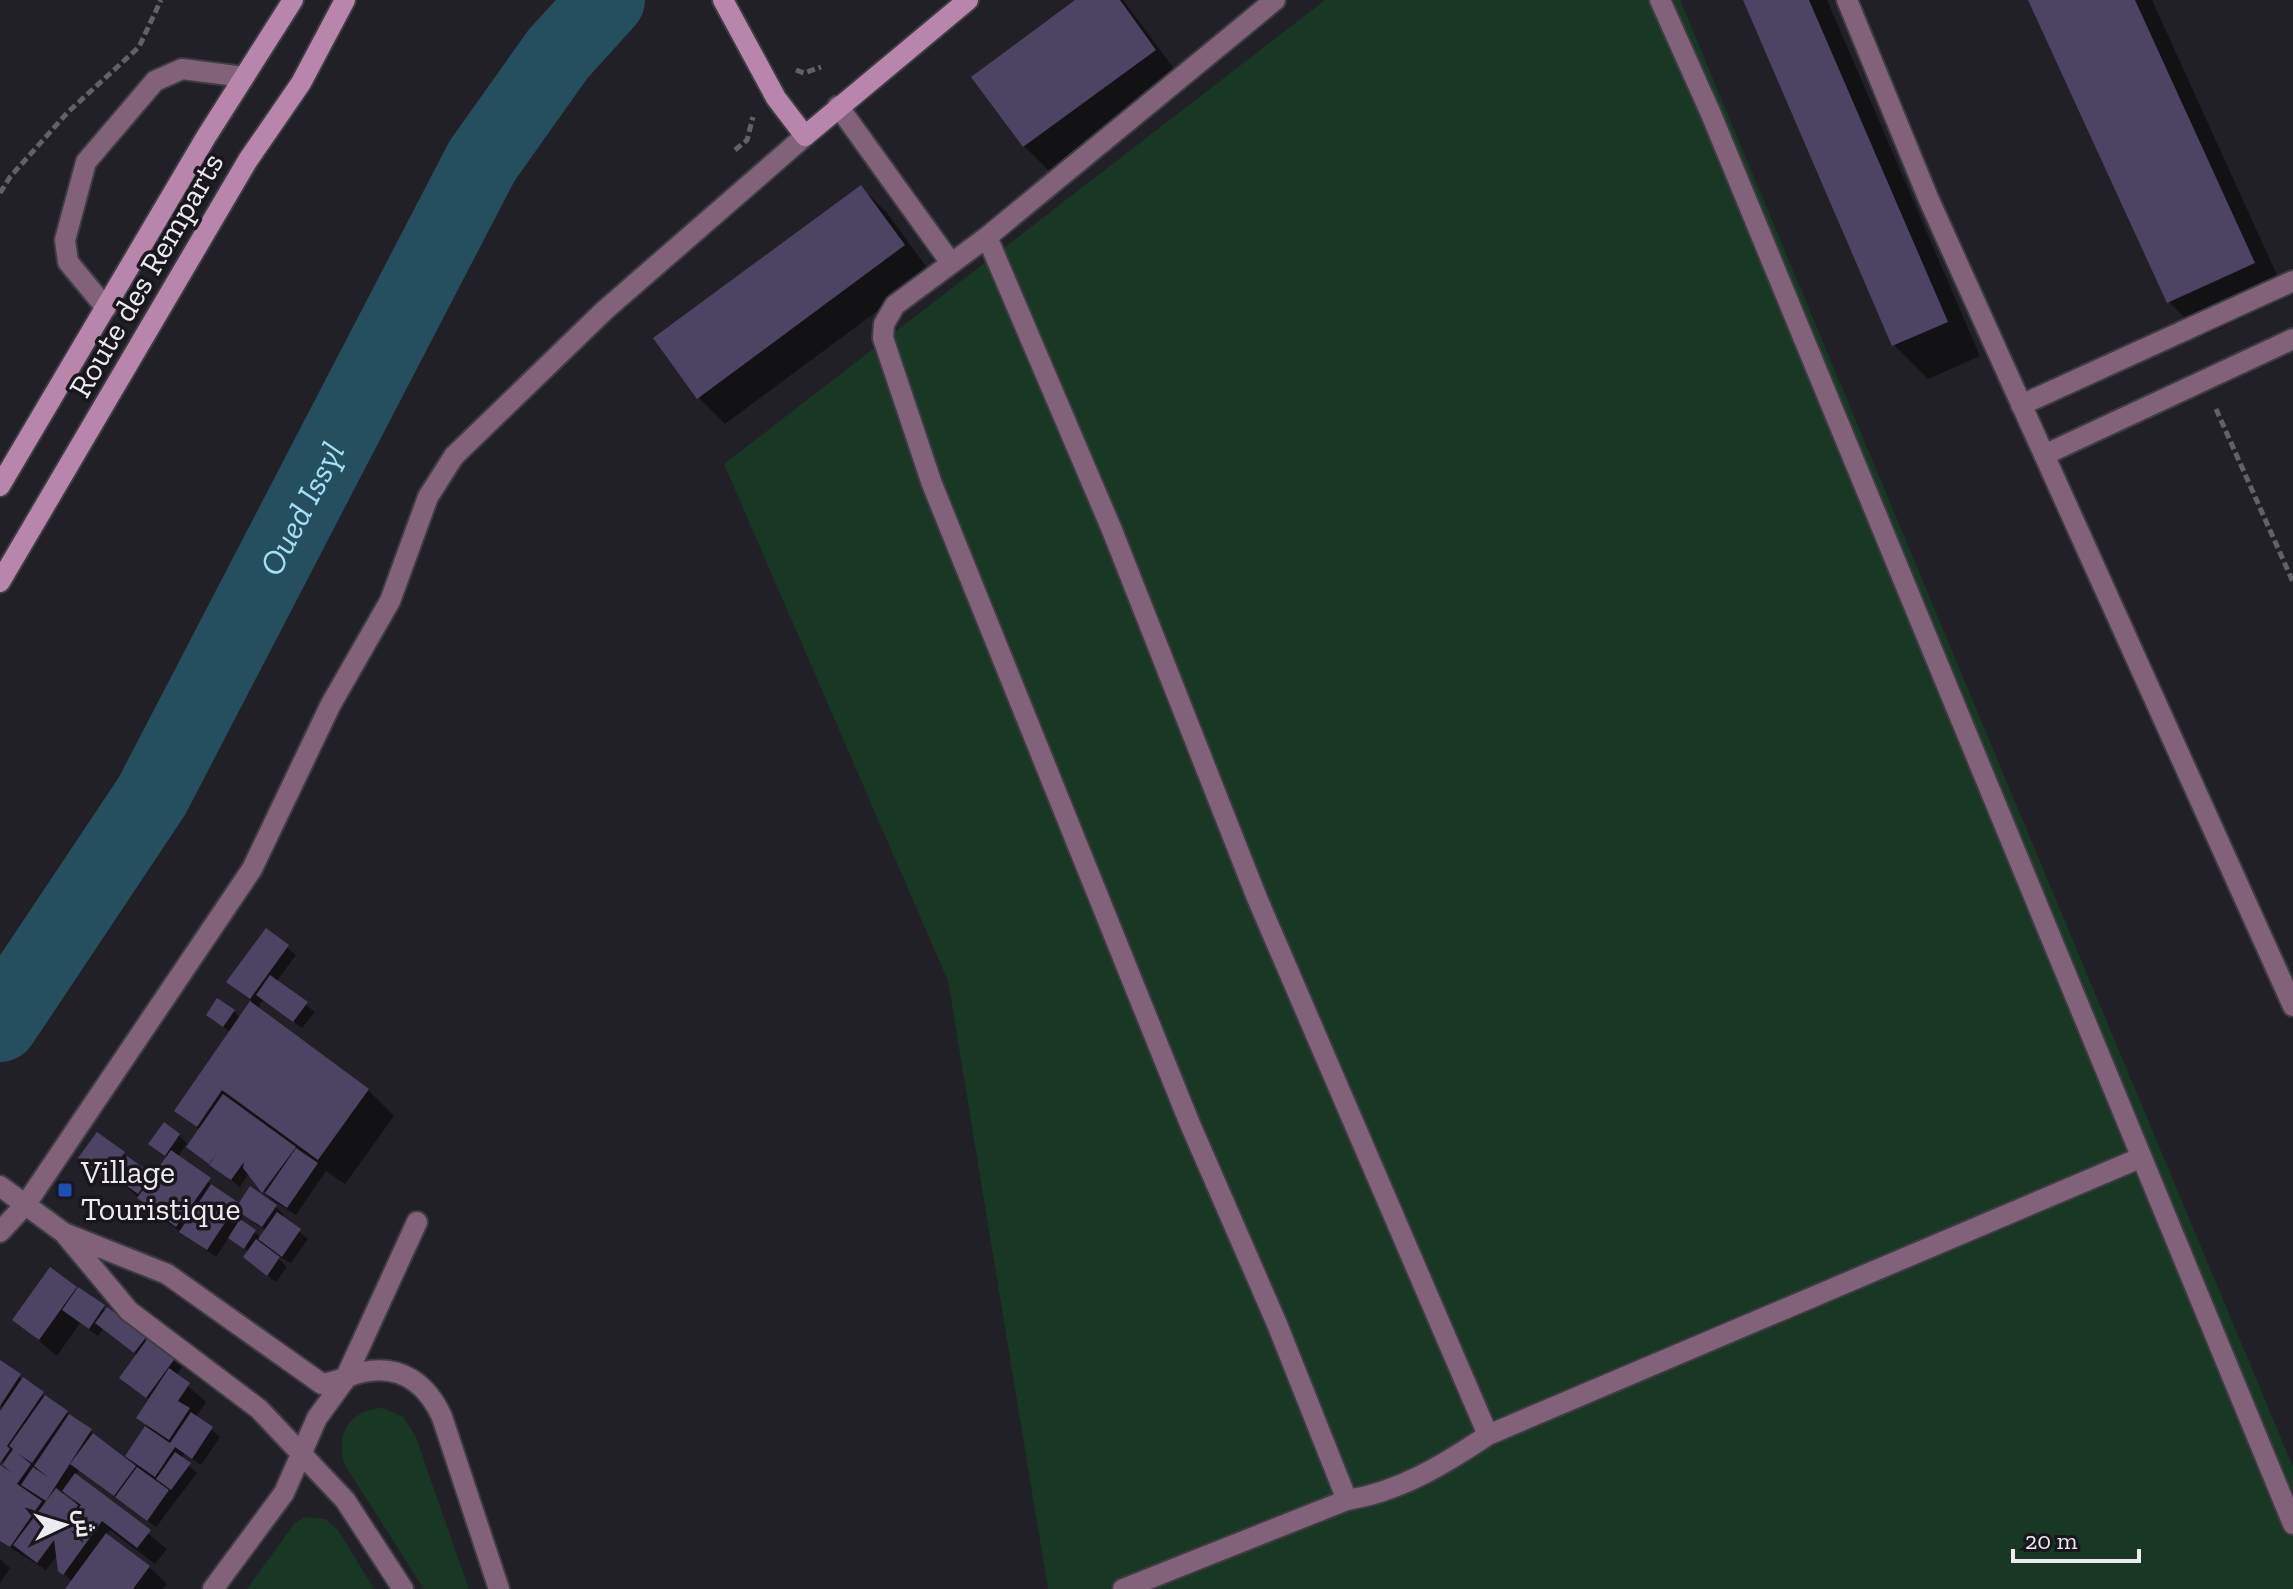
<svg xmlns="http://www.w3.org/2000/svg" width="2293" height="1589" font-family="'Zilla Slab',Cairo,serif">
<rect width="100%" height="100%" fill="#222027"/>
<path fill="#183724" d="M1325,0h355l613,1467v122h-1245l-100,-608 -224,-517z
M383,1408l20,9 12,18 54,154h-45l-79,-124c-11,-30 5,-56 38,-57z
M304,1517l22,2 12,11 36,59h-127l47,-65z"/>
<path fill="#0007" fill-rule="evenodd" d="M1079,0h44l57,77 -130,95 -26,-26z
M1745,0h82l153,356 -52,23 -34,-34z
M2031,0h121l135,297 -84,39 -34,-34z
M861,187l26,26 43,59 -205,152 -26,-26z
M267,931l29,24 -20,27 39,30 -13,16 -38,-29 -7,10 111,81 26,26 -49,68 -19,-13 -30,44 -25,-16 -22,-26 -9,14 -54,-43 -8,13 50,41 11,8h36l9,9 -2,3 26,21 -17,24 -17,-9 13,13 -11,15 -22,-17 -5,-13 -19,-16 -14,21 -59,-42 -38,-35 -4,5 -34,-27 17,-23 56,43 14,-20 -17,-14 28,-9 10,11 11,-16 -24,-19 54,-79 -22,-18 26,-3 6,7 12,-17 -15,-11zM243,1215l23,16 -5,6 -21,-16z
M75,1288l107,79 -6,9 30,26 -10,15 24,20 -19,28 -17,-11 -3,5 16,14 -41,54 -77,-57 -3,5 91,74 -12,15 -45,-34 -4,5 43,32 18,17 -4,5h-95l5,-7 -13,-12 -2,-16 -12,16 -46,-29 3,-76 -3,-102 139,105 -12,-12 20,-30 -8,-8 11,-18 -20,-14 8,-30 -35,-27 -5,7 -18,-13 -23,33 -42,-36zM65,1491l12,12 -2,2 -12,-10z
M0,1559l10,9 -10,15z"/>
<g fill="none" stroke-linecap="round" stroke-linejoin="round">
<path stroke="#254f5f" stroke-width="76" id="s1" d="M0,1024l152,-228 330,-635 76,-107 49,-54"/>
</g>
<path fill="#4d4464" d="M1075,0h45l36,50 -133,97 -52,-70z
M1743,0h66l139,322 -56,24z
M2028,0h107l120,263 -88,40z
M861,185l44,60 -208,154 -44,-61z
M266,928l23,17 -39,54 -24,-17z
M270,975l38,27 -15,20 -37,-27z
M217,998l18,12 -12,17 -17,-12z
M250,1001l119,88 -51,71 -96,-70 -25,37 -23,-16z
M223,1094l73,53 -34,46 -19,-25 1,-6 -13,18 -22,-15 7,-10 -7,9 -23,-17z
M164,1122l16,12 -15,22 -17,-12z
M97,1132l28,20 -19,26 -28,-20z
M296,1148l22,15 -31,45 -22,-15z
M171,1150l40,28 -35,49 -39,-29z
M127,1156l25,18 -14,20 -25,-18z
M211,1184l28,19 11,-17 27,19 -15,22 -28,-18 -27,41 -28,-18z
M277,1212l24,17 -19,28 -24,-18z
M240,1219l16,11 -12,19 -16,-11z
M256,1239l24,18 -13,19 -24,-19z
M50,1267l27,20 -38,53 -27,-20z
M78,1287l27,18 -16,24 -27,-19z
M107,1307l40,29 -13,17 -39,-30z
M148,1338l28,19 -30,41 -27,-20z
M0,1360l21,14 -21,32z
M169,1368l21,15 -12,18 12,7 -21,32 -33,-22z
M23,1377l21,15 -37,54 3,3 -10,14v-52z
M45,1395l23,16 -36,52 -15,-10 14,11 -14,20 25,17 -32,46 -10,-6v-76l13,8 -11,-8 11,-16 -4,-3z
M191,1412l22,15 -21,32 -17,-12 -20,30 -30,-21 20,-30 25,17z
M69,1414l23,15 -46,72 -25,-16 12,-18 16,11 -15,-12z
M93,1433l43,33 -22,30 -44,-32z
M175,1452l16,11 -20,27 -15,-11z
M137,1467l32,23 -22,31 -32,-24z
M75,1473l76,57 -14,18 -35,-27 -39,54 -5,-4 -4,-31 -17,23 -24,-18 43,-57 22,17 -7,13 10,-13 -19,-14z
M106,1533l44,33 -17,23h-68z"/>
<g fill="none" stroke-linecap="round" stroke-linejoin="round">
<defs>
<path id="lane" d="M1275,0l-288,237 -92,68 -11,19 -1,14 49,146 258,640 87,200 70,176
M1660,0l51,114 582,1410
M838,106l113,157
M987,237l125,293 145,368 231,537
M106,308l-38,-46 -3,-22 21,-78 69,-81 27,-12 62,8
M344,1381l73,-159
M1123,1589l224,-89c52,-8 98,-36 141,-65l652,-277"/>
<path id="street" d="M1847,0l82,200 364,806
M2021,405l272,-124
M2044,455l249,-116
M0,1186l64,47 65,78 130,98 86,91 58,89
M0,1232l26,-28 226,-335 79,-165 59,-103 38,-104 26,-41 151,-146 200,-174
M64,1233l103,41 155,110c16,-2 27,-9 41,-12 38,-8 64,12 79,45l57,172
M213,1589l71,-96 33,-75 27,-37"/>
<path id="secondary" d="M723,0l53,98 29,38 163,-136
M0,486l206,-349 87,-137
M0,582l248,-422 53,-77 44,-83"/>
</defs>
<use href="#lane" stroke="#3e3c43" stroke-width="24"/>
<use href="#street" stroke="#3e3c43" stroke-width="24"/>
<use href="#secondary" stroke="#3e3c43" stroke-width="24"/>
<path stroke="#626167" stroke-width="5" stroke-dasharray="8 4" stroke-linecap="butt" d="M796,70l8,3 17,-6
M735,150l12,-10 6,-23
M0,193l10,-16 58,-65 71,-65 22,-47
M2216,409l77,173"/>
<use href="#lane" stroke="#816278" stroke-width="20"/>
<use href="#street" stroke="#816278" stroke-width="20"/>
<use href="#secondary" stroke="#b886aa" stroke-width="20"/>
</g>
<rect fill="#1a4fb4" stroke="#19171d" stroke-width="3" x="57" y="1182" width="16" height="16" rx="4"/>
<g text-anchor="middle" stroke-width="7" stroke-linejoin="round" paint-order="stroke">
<g font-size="32" fill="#ecebf0" stroke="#19171d">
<text transform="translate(146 275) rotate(-60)" y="11">Route des Remparts</text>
</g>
<g font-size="32" fill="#ecebf0" stroke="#19171d" text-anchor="start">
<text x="81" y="1183">Village<tspan x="81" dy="37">Touristique</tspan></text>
</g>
<g font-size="34" font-style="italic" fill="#a6e0f7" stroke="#19171d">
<text dy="12" stroke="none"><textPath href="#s1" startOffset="598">Oued Issyl</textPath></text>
</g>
</g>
<g transform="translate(64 1525) rotate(86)" stroke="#19171d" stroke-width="6" paint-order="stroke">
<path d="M0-6L14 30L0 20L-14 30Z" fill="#ecebf0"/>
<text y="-12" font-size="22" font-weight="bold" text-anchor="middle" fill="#ecebf0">ش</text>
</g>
<path d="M2013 1549v12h126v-12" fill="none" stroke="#ecebf0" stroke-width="4"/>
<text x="2025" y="1549" font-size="24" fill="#ecebf0" stroke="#19171d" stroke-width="6" paint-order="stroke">20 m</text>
</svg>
